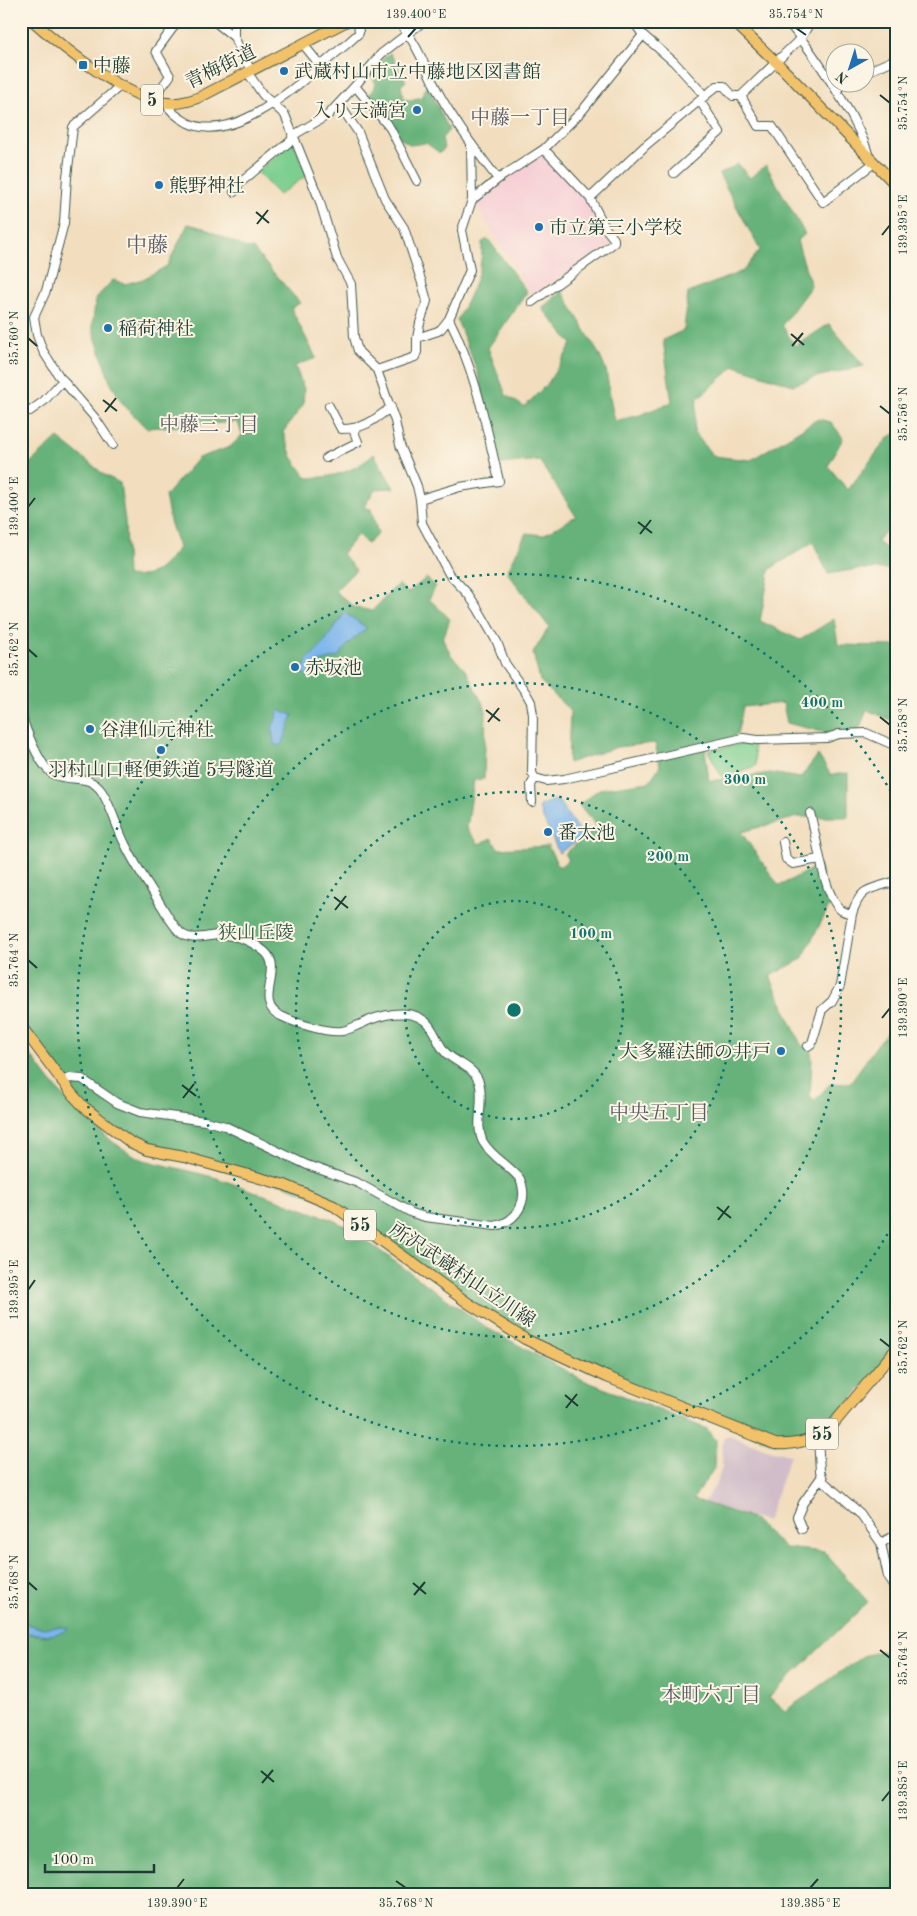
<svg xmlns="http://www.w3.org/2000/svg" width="917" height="1916" font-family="'Old Standard TT','Noto Serif JP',serif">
<rect width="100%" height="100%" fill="#fcf5e5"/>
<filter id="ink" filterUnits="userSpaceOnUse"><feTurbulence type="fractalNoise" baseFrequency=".02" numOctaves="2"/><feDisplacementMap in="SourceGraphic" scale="10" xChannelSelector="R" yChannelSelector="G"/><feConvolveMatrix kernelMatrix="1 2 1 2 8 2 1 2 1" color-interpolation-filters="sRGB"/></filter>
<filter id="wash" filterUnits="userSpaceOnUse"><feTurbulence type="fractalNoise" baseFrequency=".0096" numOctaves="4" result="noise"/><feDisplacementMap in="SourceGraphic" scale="20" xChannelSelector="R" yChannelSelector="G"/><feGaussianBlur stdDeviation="1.12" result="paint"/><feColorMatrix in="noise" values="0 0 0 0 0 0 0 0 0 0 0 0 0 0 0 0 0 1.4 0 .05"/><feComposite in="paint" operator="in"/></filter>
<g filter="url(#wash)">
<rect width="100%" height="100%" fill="#f2debf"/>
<path fill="#f6cfd6" d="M544,153l46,47 23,43 -81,53 -58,-93 26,-20z"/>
<path fill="#d1bdc9" d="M729,1435l35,14 26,6 -23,67 -63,-20 13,-19 5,-16 1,-29z"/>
<path fill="#7dcf90" stroke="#4e8662" d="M291,143l3,1 13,31 -28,20 -22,-23z
M753,741l3,25 -34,11 -14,-26z"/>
<path fill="#66b27a" stroke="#427857" d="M390,53l16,28 -5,5 3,13 6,1 12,-3 5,-13 22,46 -7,8 2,11 -4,4 -14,-10 -15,2 -11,-7 -9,-16 -22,-26 7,-12 -5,-9 4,-9z
M738,164l12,14 16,-13 39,69 -8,7 14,45 -29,39 13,21 34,-22 35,42 -48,11 -23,8 -58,-19 -38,33 -3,33 19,24 38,4 67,-41 13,3 12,16 -15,28 20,24 39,-51 9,-6v89l-20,19 20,14 -1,14h-37l-30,5 -15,-32 -43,27 -10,52 40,19 34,-21 4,26 58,1v76l-29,-12 -9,22 -32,1 -39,-10 -4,-20 -40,4 -6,28 -32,14 4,32 62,-8 29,5 18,-23 13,20 17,-2v44h-50l-57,15 38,54 40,-21 11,40 -28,54 -32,17 31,69 9,3 2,11 -2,37 5,4 15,-16 20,-1 27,-38 19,-22v326l-78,88 -43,7 -250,-105 -191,-133 -49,-21 -138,-35 -63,-43 -63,-81v-552l8,-10 29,-26 48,38 14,7 5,38 2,55c28,3 35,-9 52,-28l-9,-27 -5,-25 33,-38 32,-11 12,-12 -4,-13 -92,6 -23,-24 -13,-22 -18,-55 4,-29 17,-18 12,4 18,-5 24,-13 21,-42 16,4 42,20 7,1 47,54 -9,5 25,50 -21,8 9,23 -1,16 -20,27 9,25 15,21c25,0 49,-7 67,-24l20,34 -19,1 -11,18 7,2 7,25 -11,10 -9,-10 -16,20 14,16 -21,21 19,16 18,4 26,-27 10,9 18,-15 10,8 -7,13 21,20 -7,20 8,16 15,16 20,39 -2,69 -10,1 -7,49 12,15 12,-6 8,11 49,-3 11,21 10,-7 -4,-6 32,-28 -18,-21 20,-16 50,-7 11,-16 -5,-23 -38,4 -49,16 2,-52 -30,-30 -7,-28 16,-26 -42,-55 19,-39 17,2 33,-19 -37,-56 -38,4 -23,-91 -21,-53c14,-26 26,-49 25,-78l6,-3 39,53 -39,56 18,47 18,12 24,-24 24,-39 -30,-36 20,-17 37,63 7,16 8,51 26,-6 32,-13 -9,-62 21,-10 4,-37 55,-22 17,-21 -41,-76z
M21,1042l29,39 26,29 37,32 17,11 14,7 73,18 116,42 14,7 140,101 96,52 124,49 9,11 -1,27 -22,32 58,19 34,30 39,4 44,50 -99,95 16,14 78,-55 33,-9v248h-875v-262l29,3 11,-9c-17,1 -25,3 -40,-7z"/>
<path fill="#7bb5ec" stroke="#4d7990" d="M345,613l22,15 -18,15 -11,14 -19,5 -5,15 -6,-1 -6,-3 5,-13 15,-15z
M279,710l14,5 -10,28 -4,3 -5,-2 -2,-15z
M554,800l5,2 24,35 -24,16 -20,-44 2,-4z
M21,1620c19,13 28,5 48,8 -17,12 -29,4 -48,5z"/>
</g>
<g filter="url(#ink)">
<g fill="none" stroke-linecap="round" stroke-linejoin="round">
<defs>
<path id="minor" d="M214,21l20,16
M234,21v16l15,30 -1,6 15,22 22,20 34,84 18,59 14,26 3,53 4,14 19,19 18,51 5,24 17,41 3,13 2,24 27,51 19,20 10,15 19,33 8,21 21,30 5,9 2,13 -1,58 3,5 -4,7 1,17
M397,21c19,19 28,46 40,69 17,32 39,61 61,89
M633,21l10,14 31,27 31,34
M787,21c24,29 45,61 64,94 7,14 15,27 18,43
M303,44l17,21
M864,73l32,-14
M355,86l35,42 27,53
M836,89l12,-7
M741,96l17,30h14l51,76 51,-39
M152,100l18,-24 -14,-25 22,-30
M166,103c4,9 13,15 22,20 51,24 123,-51 160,-80l11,-10 -1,-12
M339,104l19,28 27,67 19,29 18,55 5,18 -7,22 -3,15v14l-2,5 -38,13
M292,136l36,-21 27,-29 26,-32 43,-33
M544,149l38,-38 61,-76
M674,173l46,-41 -20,-31
M234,192l6,-9 53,-44
M590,198l55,-52 72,-60h7l9,10h8l60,-58 10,-17
M472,200l26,-21 46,-30 46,49 16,31 8,10v4l-82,59
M417,338l21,-7 3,-2 8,-10 21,-49 -8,-40 10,-30 -1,-55
M329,406l12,23c23,0 32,-8 50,-22
M30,411l14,-10 19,-21
M113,445l-18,-27 -36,-42 -16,-25 -6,-16 -3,-18 12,-26 18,-68 3,-46 6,-50 48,-42
M326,458l32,-16 -5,-13
M420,499l40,-12 39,-6c-13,-56 -24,-111 -50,-162
M21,713c4,15 19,56 34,62 16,7 35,-2 47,17 10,16 15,37 24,54 10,21 23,39 35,59 6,9 12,22 21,29 10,7 24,2 35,1 17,-1 34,5 48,17 20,17 -13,51 16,64 14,7 46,17 61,15 7,-1 13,-5 19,-7 18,-9 47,-17 64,-3 11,9 12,24 22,33 11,10 27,13 32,28 6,19 -5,42 4,60 9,15 26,23 37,37 9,21 -2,42 -25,47l-70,-9 -13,-4 -54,-30 -51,-18 -82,-39 -20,-5 -65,-9 -23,-9 -35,-24 -12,-1 -9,3
M535,778l11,3 18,-2 179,-41 15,2 69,-2 12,-4 27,-1 30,13
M810,813c7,22 13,83 31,97 3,2 7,3 11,4
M783,842l3,17 7,5 26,-5
M808,1046l4,-3 10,-33 10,-9 8,-15 12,-72c9,-29 19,-24 44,-33
M818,1437l2,34 4,11 36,31 21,30 7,34 8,15
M802,1529l-5,-12 6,-14 19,-27
M881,1543l15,-8"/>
<path id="major" d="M33,21c29,26 95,79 134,82 14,1 25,-2 37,-8l143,-74
M733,21l47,45 116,119
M21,1026l51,68 12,13 46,35 17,8 37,7 101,28 49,21 134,97 57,36 82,38 168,67c21,1 38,-3 55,-16l66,-79"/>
</defs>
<use href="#minor" stroke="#3f5549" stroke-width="10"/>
<use href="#major" stroke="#3f5549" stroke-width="12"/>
<use href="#minor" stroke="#fff" stroke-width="8"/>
<use href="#major" stroke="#f2c26a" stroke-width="10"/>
</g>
</g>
<path fill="none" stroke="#1f3d34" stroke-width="2" d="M796,28l10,7M408,37l8,-9M880,95l10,8M256,212l13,11M257,224l11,-14M882,235l8,-10M791,334l13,11M28,338l9,8M792,346l11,-13M103,400l14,11M880,406l10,8M105,412l11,-14M28,507l7,-9M638,522l14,11M640,534l11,-14M28,649l9,8M486,710l14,11M880,717l10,8M488,722l11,-14M334,897l14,11M335,910l11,-14M28,960l9,8M882,1018l8,-10M182,1085l14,11M183,1098l11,-14M717,1207l14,11M718,1220l11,-14M28,1290l7,-10M880,1339l10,8M565,1395l13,11M566,1408l11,-14M28,1582l9,8M413,1583l13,11M414,1595l11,-13M880,1650l10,8M261,1771l13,11M262,1783l11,-13M882,1801l8,-10M396,1881l10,7M177,1888l7,-9M810,1888l8,-9"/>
<g fill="none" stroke="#0f766e" stroke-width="2.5" stroke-dasharray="2.5 5">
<circle cx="514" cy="1010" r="109"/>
<circle cx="514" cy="1010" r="218"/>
<circle cx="514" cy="1010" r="327"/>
<path d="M895 1221A436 436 0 1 1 895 799"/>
</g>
<g fill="#1f6fb2" stroke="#fcf5e5" stroke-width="2">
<rect x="78" y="60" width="10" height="10" rx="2.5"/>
<circle cx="284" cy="71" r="5"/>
<circle cx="417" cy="110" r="5"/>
<circle cx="159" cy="185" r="5"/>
<circle cx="539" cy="227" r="5"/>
<circle cx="108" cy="328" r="5"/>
<circle cx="295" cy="667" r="5"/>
<circle cx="90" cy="729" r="5"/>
<circle cx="161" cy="750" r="5"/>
<circle cx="548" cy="832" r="5"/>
<circle cx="781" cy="1051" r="5"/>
</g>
<g text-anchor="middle" stroke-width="4" stroke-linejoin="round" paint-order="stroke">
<g fill="#fcf5e5" stroke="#617469" stroke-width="1">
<rect x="141" y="84.5" width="22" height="31" rx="4"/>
<rect x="344" y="1209.5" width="32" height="31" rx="4"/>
<rect x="806" y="1418.5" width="32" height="31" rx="4"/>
</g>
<g font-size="18" font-weight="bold" fill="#1f3d34">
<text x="152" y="106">5</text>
<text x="360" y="1231">55</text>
<text x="822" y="1440">55</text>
</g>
<g font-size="19" fill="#1f3d34" stroke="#fcf5e5" text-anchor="start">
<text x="93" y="72">中藤</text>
<text x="294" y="78">武蔵村山市立中藤地区図書館</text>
<text x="407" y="117" text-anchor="end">入リ天満宮</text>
<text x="169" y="192">熊野神社</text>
<text x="549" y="234">市立第三小学校</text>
<text x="118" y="335">稲荷神社</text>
<text x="305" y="674">赤坂池</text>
<text x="100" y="736">谷津仙元神社</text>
<text x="161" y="776" text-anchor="middle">羽村山口軽便鉄道 5号隧道</text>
<text x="558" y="839">番太池</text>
<text x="771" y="1058" text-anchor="end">大多羅法師の井戸</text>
</g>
<g font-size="19" fill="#1f3d34" stroke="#fcf5e5">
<text transform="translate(220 66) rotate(-26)" y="7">青梅街道</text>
<text transform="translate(463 1274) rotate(34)" y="7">所沢武蔵村山立川線</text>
</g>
<g font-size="19" fill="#325a46" stroke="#fcf5e5">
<text x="256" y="939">狭山丘陵</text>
</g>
<g font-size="20" fill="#5a5a63" stroke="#fcf5e5">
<text x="520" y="124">中藤一丁目</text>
<text x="209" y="431">中藤三丁目</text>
<text x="659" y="1119">中央五丁目</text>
<text x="711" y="1701">本町六丁目</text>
</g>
<g font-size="21" fill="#5a5a63" stroke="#fcf5e5">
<text x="147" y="252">中藤</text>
</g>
</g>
<circle cx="514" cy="1010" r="8" fill="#0f766e" stroke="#fcf5e5" stroke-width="2.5"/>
<g font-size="15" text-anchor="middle" font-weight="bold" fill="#0f766e" stroke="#fcf5e5" stroke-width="4" stroke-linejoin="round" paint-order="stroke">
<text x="822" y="707">400 m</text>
<text x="745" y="784">300 m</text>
<text x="668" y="861">200 m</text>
<text x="591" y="938">100 m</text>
</g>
<rect width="917" height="1916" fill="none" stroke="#fcf5e5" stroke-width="55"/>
<g transform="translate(850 68) rotate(219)"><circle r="24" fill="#fcf5e5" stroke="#a4ab9e"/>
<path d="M0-4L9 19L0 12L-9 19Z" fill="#1f6fb2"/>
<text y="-8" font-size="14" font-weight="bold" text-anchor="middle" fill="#1f3d34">N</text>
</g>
<path d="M45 1864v8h109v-8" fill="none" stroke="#1f3d34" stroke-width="2.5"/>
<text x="52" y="1864" font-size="15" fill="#1f3d34" stroke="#fcf5e5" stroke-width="4" paint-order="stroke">100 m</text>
<rect x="28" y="28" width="862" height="1860" fill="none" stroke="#1f3d34" stroke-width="2"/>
<g font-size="12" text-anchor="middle" fill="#1f3d34">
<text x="416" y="18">139.400°E</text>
<text x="796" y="18">35.754°N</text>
<text transform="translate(903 103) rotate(-90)" y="4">35.754°N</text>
<text transform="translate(903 225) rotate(-90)" y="4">139.395°E</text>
<text transform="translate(14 338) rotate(-90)" y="4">35.760°N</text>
<text transform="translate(903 414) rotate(-90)" y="4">35.756°N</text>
<text transform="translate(14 507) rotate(-90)" y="4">139.400°E</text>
<text transform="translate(14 649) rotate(-90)" y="4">35.762°N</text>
<text transform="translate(903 725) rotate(-90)" y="4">35.758°N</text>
<text transform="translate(14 960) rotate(-90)" y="4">35.764°N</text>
<text transform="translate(903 1008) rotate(-90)" y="4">139.390°E</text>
<text transform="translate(14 1290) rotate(-90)" y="4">139.395°E</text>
<text transform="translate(903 1347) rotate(-90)" y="4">35.762°N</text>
<text transform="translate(14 1582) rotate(-90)" y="4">35.768°N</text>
<text transform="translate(903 1658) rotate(-90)" y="4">35.764°N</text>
<text transform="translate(903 1791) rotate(-90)" y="4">139.385°E</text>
<text x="177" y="1907">139.390°E</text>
<text x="406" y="1907">35.768°N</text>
<text x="810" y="1907">139.385°E</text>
</g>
</svg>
